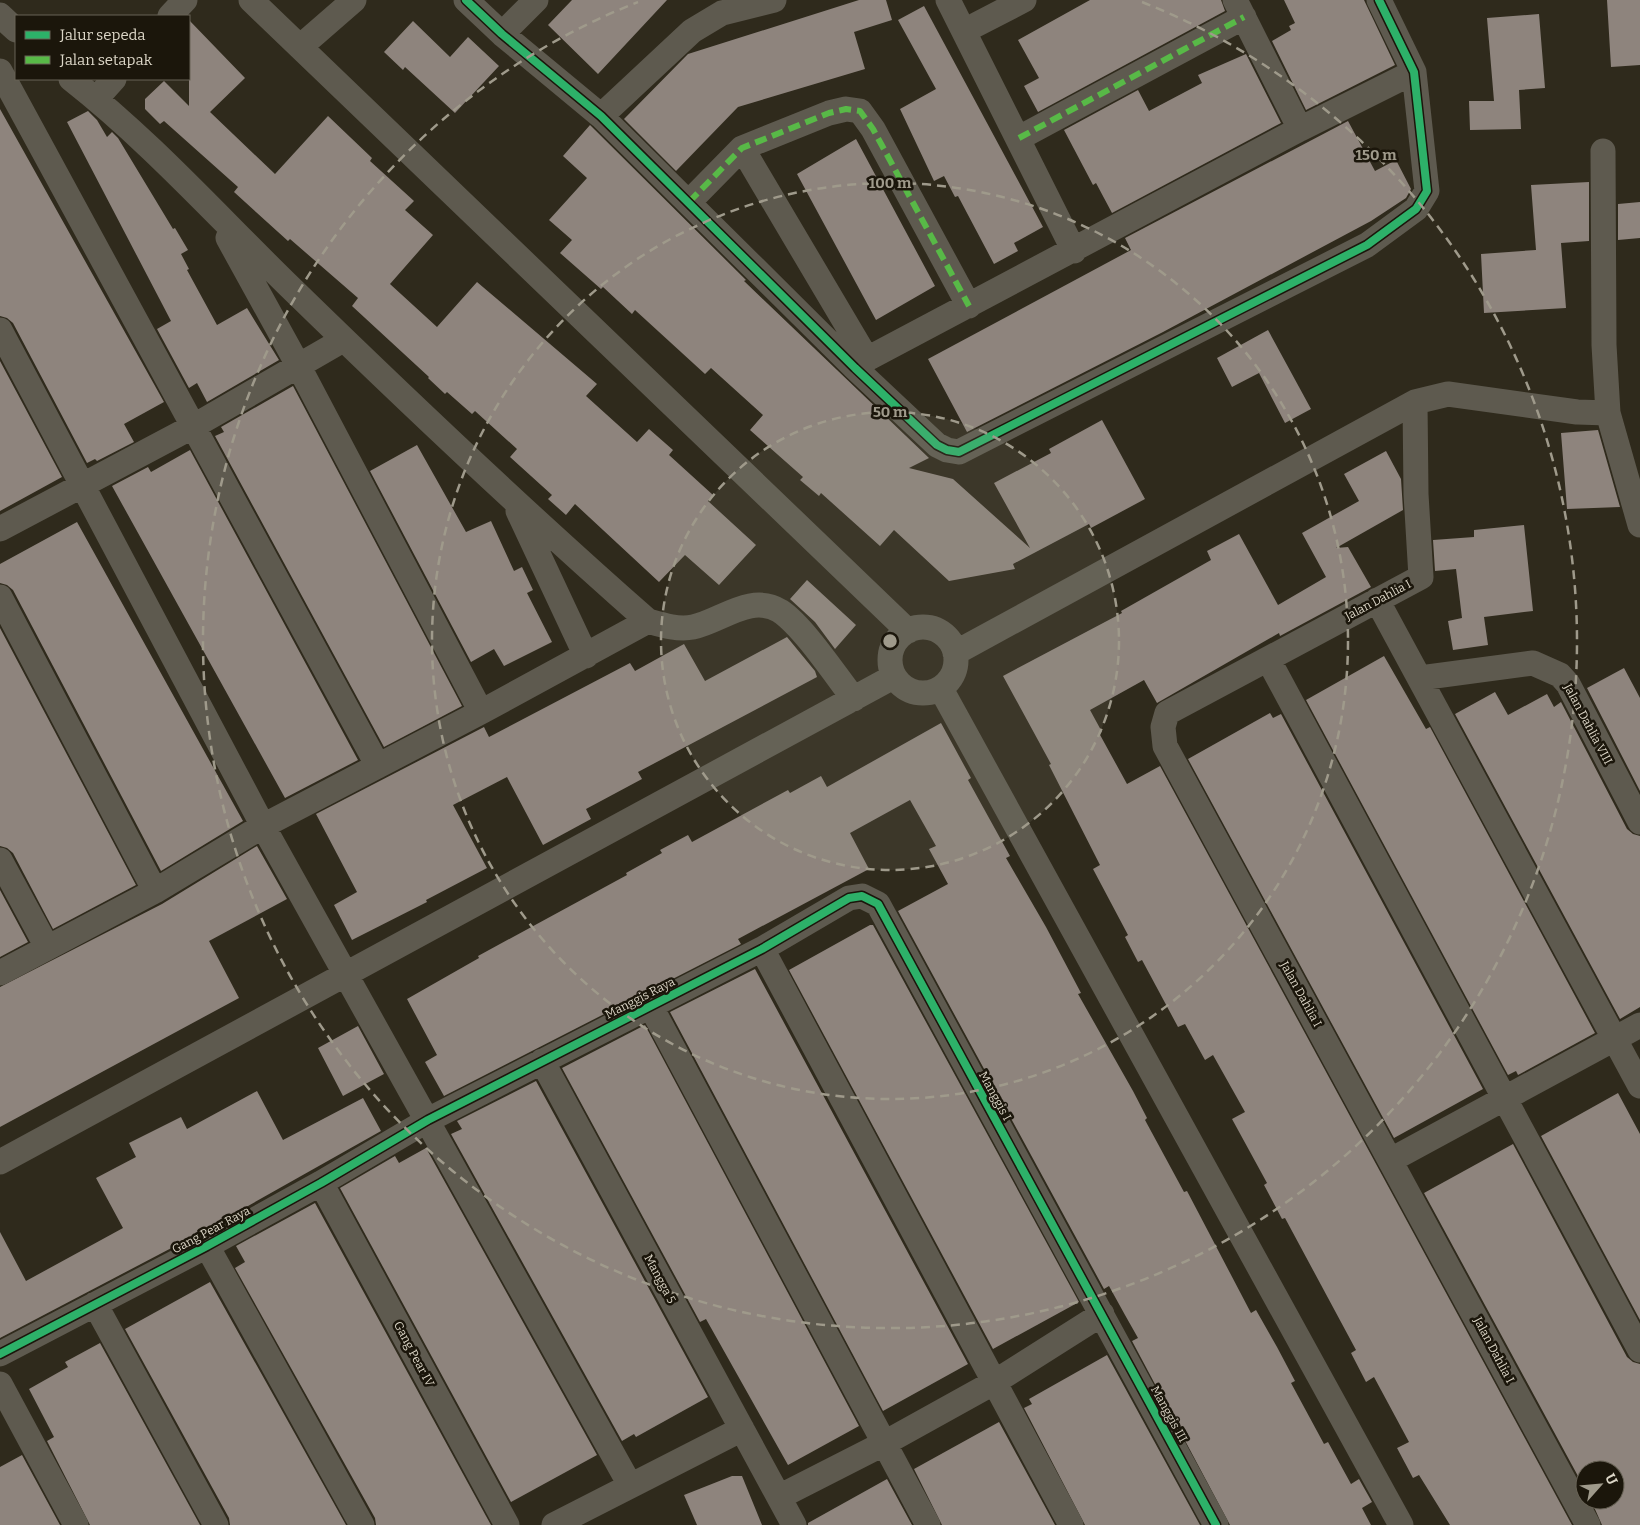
<svg xmlns="http://www.w3.org/2000/svg" width="1640" height="1525" font-family="Bitter,serif">
<rect width="100%" height="100%" fill="#2f2a1c"/>
<path fill="#8e847d" d="M572,0h95l-69,74 -50,-49z
M859,0h27l6,20 -38,12 11,37 -127,38 -62,64 -52,-52 64,-65z
M1090,0h131l4,11 -187,101 -14,-26 15,-8 -21,-38z
M1284,0h80l31,65 -89,45 -34,-69 19,-11 -2,-4 6,-3z
M1607,0h33v65l-29,2z
M924,6l119,221 -29,16 4,8 -24,13 -36,-68 -3,1 -11,-21 -10,5 -34,-72 36,-20 -38,-69z
M1539,14l6,74 -26,2 2,39 -51,1 -1,-29h25l-7,-83z
M189,20l56,58 -35,34 65,62 53,-58 44,42 -2,3 44,40 -9,9 28,25 -43,49 47,43 40,-45 120,102 -11,12 51,46 12,-13 24,21 -4,5 44,40 -5,6 48,44 -37,40 -34,-30 -26,27 -84,-78 -9,11 -18,-16 4,-4 -42,-38 7,-8 -42,-38 -3,3 -25,-22 -2,2 -17,-16 1,-1 -77,-71 6,-8 -68,-59 -2,2 -54,-49 4,-5 -74,-66 -4,3 -15,-15v-10l19,-18 25,25z
M413,21l37,36 18,-20 31,29 -44,47 -50,-46 -2,3 -19,-18z
M1246,54l35,69 -169,90 -16,-30 -3,2 -29,-55 74,-40 11,21 53,-28 -4,-8z
M0,109l164,293 -40,22 10,18 -37,19 -2,-2 -8,4 -74,-140 -6,-5 -7,-2z
M88,111l9,9 10,17 5,-5 6,6 55,91 2,-1 13,22 -7,4 8,15 -2,1 30,55 30,-17 32,52 -72,42 -10,-19 -8,5 -32,-59 14,-8 -104,-199z
M1348,121l27,50 21,-11 15,29 -5,9 -35,23 -208,111 -196,100 -39,-73 203,-109 -6,-12z
M590,125l156,155 -2,1 185,177 -20,10 44,11 77,69 -36,-65 57,-30 -2,-4 53,-29 43,79 -54,29 -2,-4 -76,40 2,5 -66,12 -55,-51 -14,16 -59,-53 -2,3 -19,-16 3,-3 -53,-47 13,-15 -52,-47 -6,6 -70,-64 -3,4 -29,-27 -2,2 -41,-36 12,-13 -23,-20 38,-42 -24,-22z
M856,139l79,147 -59,34 -79,-146z
M1589,182v59l-28,2 5,65 -82,5 -3,-59 55,-4 -5,-65z
M1640,202v36l-22,2v-36z
M1268,330l43,79 -26,14 -26,-50 -27,14 -15,-29z
M0,361l62,116 -62,34z
M293,386l169,320 -78,41 -169,-311 9,-4 -3,-5z
M1598,430l22,77 -53,2 -6,-76z
M417,445l49,87 25,-11 23,50 8,-4 11,23 -6,3 25,49 -48,24 -10,-17 -23,13 -101,-191z
M190,450l168,310 -73,38 -173,-312 36,-19 3,5z
M1386,451l15,28 2,31 -67,38 12,-1 23,40 -91,49 -1,-3 -122,70 -13,-23 -54,30 12,22 -3,1 28,51 33,-18 412,759h-122l-31,-50 -6,3 -16,-30 12,-6 -35,-65 -8,5 -15,-29 5,-3 -71,-132 -3,1 -18,-34 3,-2 -35,-64 13,-7 -32,-57 -8,5 -20,-36 -7,3 -36,-67 -4,2 -13,-25 3,-2 -35,-66 7,-4 -51,-100 2,-1 -48,-88 119,-63 -1,-2 90,-51 -4,-9 32,-17 39,71 48,-28 -24,-44 57,-32 -15,-27z
M77,522l166,299 -82,50 -148,-281 -6,-5 -7,-2v-19z
M1524,525l9,86 -49,6 4,28 -35,5 -5,-29 14,-3 -6,-49 -21,2 -2,-31 41,-3v-7z
M807,580l49,45 -21,24 -20,-27 -25,-23z
M0,628l136,257 -83,44 -40,-76 -6,-5 -7,-2z
M787,637l28,34 2,6 -179,95 4,7 -56,30 5,10 -48,26 -36,-68 -54,28 34,63 -61,32 1,2 -75,38 -18,-35 23,-13 -41,-78 168,-87 5,10 141,-74 5,8 49,-27 21,37z
M1384,656l42,73 4,-2 165,306 -77,42 -2,-4 -8,4 -202,-375z
M1624,668l16,30v93l-53,-103z
M1495,692l13,23 39,-21 7,13 7,-5 66,127 6,5 7,2v171l-20,12 -165,-305z
M1270,713l3,5 8,-4 202,375 -89,49 -206,-379z
M941,723l30,55 -3,2 42,76 -4,2 40,69 35,66 -3,1 55,97 14,27 -2,2 39,72 3,-1 64,122 5,-3 21,37 18,34 -4,2 33,61 4,-2 23,42 8,-5 13,23 -10,6 9,17h-141l-98,-184 6,-3 -13,-23 -16,-29 -5,3 -206,-378 50,-27 -19,-35 7,-3 -26,-46 -60,33 19,36 -131,70 3,5 -297,152 -19,-34 12,-7 -30,-56 72,-41 -1,-2 149,-81 -1,-2 36,-20 -2,-3 28,-15 4,7 96,-52 2,3 31,-17 6,11z
M257,846l30,53 -78,42 30,57 -239,129v-140l162,-83z
M0,890l28,52 -28,15z
M870,925h3l206,377 -86,47 -204,-379z
M755,969l213,395 -85,47 -213,-399z
M645,1025l214,401 -71,39 -82,-146 -6,3 -138,-254z
M358,1026l26,48 -41,22 -25,-48z
M536,1081l172,316 -72,40 -2,-3 -12,7 -171,-307 11,-5 -5,-8z
M257,1091l26,49 80,-42 18,33 -181,102 -200,105v-106l26,49 97,-53 -27,-50 40,-21 -7,-14 52,-26 6,12z
M1618,1093l22,41v186l-99,-184z
M1513,1144l114,213 6,5 7,2v161h-38l-11,-25h24v-30h-30v19l-161,-296z
M426,1148l171,307 -86,47 -171,-314 55,-32 4,7z
M315,1203l171,313 5,9h-115l-1,-7 -140,-250 10,-6 -9,-16z
M210,1282l136,243h-116l-1,-7 -104,-189z
M100,1343l100,182h-110l-43,-84 7,-4 -25,-48 39,-22 -3,-5z
M1107,1355l93,170h-115l-61,-117 8,-4 -3,-5z
M999,1422l56,103h-113l-28,-56z
M22,1455l38,70h-60v-58z
M732,1476h10l20,49h-65l-13,-30z
M887,1479l25,46h-104v-2z"/>
<g fill="none" stroke-linecap="round" stroke-linejoin="round">
<path stroke="#5e5a4f" stroke-width="25" d="M251,0l657,631
M466,0l36,34 99,82 254,252 82,77 10,5 12,2 408,-207 49,-36 11,-18 -13,-119 -35,-72
M948,0l126,251
M1235,0l65,129
M0,15l16,15
M170,16l15,-16
M964,31l60,-31
M502,34l34,-34
M300,47l54,-47
M0,71l378,695
M71,79c79,62 147,138 219,208 117,114 235,226 358,334 14,4 30,9 45,6 28,-6 58,-34 87,-16 23,15 56,65 74,88
M96,99l18,-20
M601,116l91,-85 30,-18 52,-13
M1019,138l225,-121
M742,148l125,211
M1603,151l1,194 4,68 32,112
M689,202l53,-54 87,-35 17,-4 14,2 13,18 96,177
M228,238l70,127 183,347
M0,330l263,496 367,659
M855,368l12,-9 433,-230 114,-57
M1415,402l1,92 5,83 -254,136 -4,14 2,19 423,779
M518,511l68,145
M0,529l194,-103 149,-86
M0,597l155,294
M1377,600l263,486
M890 660a33 33 0 1 1 66 0a33 33 0 1 1-66 0Z
M955,653l460,-251 33,-8 129,18 31,1
M1268,659l372,691
M1420,678l113,-15 27,12 8,9 72,138
M941,689l460,836
M0,860l47,87
M762,949l309,576
M0,973l155,-82 108,-65 218,-114 167,-91
M650,1005l278,520
M542,1061l252,464
M1391,1160l249,-135
M0,1162l893,-485
M321,1183l186,342
M207,1246l155,279
M95,1304l121,221
M0,1354l207,-108 114,-63 107,-63 334,-171 87,-51 13,-2 16,8 338,621
M0,1384l76,141
M779,1497l104,-53 110,-61 109,-69
M554,1525l188,-96"/>
<path stroke="#58b947" stroke-width="6" stroke-dasharray="12 6" stroke-linecap="butt" d="M1019,138l225,-121
M689,202l53,-54 87,-35 17,-4 14,2 13,18 96,177"/>
<defs>
<path id="cycleway" d="M466,0l36,34 99,82 254,252 82,77 10,5 12,2 408,-207 49,-36 11,-18 -13,-119 -35,-72
M0,1354l207,-108 114,-63 107,-63 334,-171 87,-51 13,-2 16,8 338,621"/>
</defs>
<use href="#cycleway" stroke="#1b160b" stroke-width="11"/>
<use href="#cycleway" stroke="#2db169" stroke-width="8"/>
</g>
<circle cx="890" cy="641" r="229" fill="#9f9a8b" fill-opacity=".12"/>
<g fill="none" stroke="#9f9a8b" stroke-width="2.5" stroke-dasharray="9 6">
<circle cx="890" cy="641" r="229"/>
<circle cx="890" cy="641" r="458"/>
<path d="M1142 2A687 687 0 1 1 638 2"/>
</g>
<g text-anchor="middle" stroke-width="5" stroke-linejoin="round" paint-order="stroke">
<g font-size="12" fill="#dcd6c7" stroke="#1b160b">
<text transform="translate(1378 600) rotate(-28)" y="4">Jalan Dahlia I</text>
<text transform="translate(1588 724) rotate(62)" y="4">Jalan Dahlia VIII</text>
<text transform="translate(1301 994) rotate(61)" y="4">Jalan Dahlia I</text>
<text transform="translate(640 998) rotate(-27)" y="4">Manggis Raya</text>
<text transform="translate(995 1096) rotate(61)" y="4">Manggis I</text>
<text transform="translate(211 1230) rotate(-28)" y="4">Gang Pear Raya</text>
<text transform="translate(660 1279) rotate(62)" y="4">Mangga 5</text>
<text transform="translate(1494 1350) rotate(62)" y="4">Jalan Dahlia I</text>
<text transform="translate(414 1354) rotate(62)" y="4">Gang Pear IV</text>
<text transform="translate(1169 1414) rotate(61)" y="4">Manggis III</text>
</g>
</g>
<circle cx="890" cy="641" r="8" fill="#9f9a8b" stroke="#1b160b" stroke-width="2.5"/>
<g font-size="15" text-anchor="middle" font-weight="bold" fill="#9f9a8b" stroke="#1b160b" stroke-width="5" stroke-linejoin="round" paint-order="stroke">
<text x="1376" y="160">150 m</text>
<text x="890" y="188">100 m</text>
<text x="890" y="417">50 m</text>
</g>
<rect x="15" y="15" width="175" height="65" fill="#1b160b" stroke="#686356"/>
<rect x="25" y="31" width="25" height="8" fill="#2db169" stroke="#686356"/>
<text x="60" y="40" font-size="15" fill="#dcd6c7">Jalur sepeda</text>
<rect x="25" y="56" width="25" height="8" fill="#58b947" stroke="#686356"/>
<text x="60" y="65" font-size="15" fill="#dcd6c7">Jalan setapak</text>
<g transform="translate(1600 1485) rotate(63)"><circle r="24" fill="#1b160b" stroke="#686356"/>
<path d="M0-4L9 19L0 12L-9 19Z" fill="#9f9a8b"/>
<text y="-8" font-size="14" font-weight="bold" text-anchor="middle" fill="#dcd6c7">U</text>
</g>
</svg>
